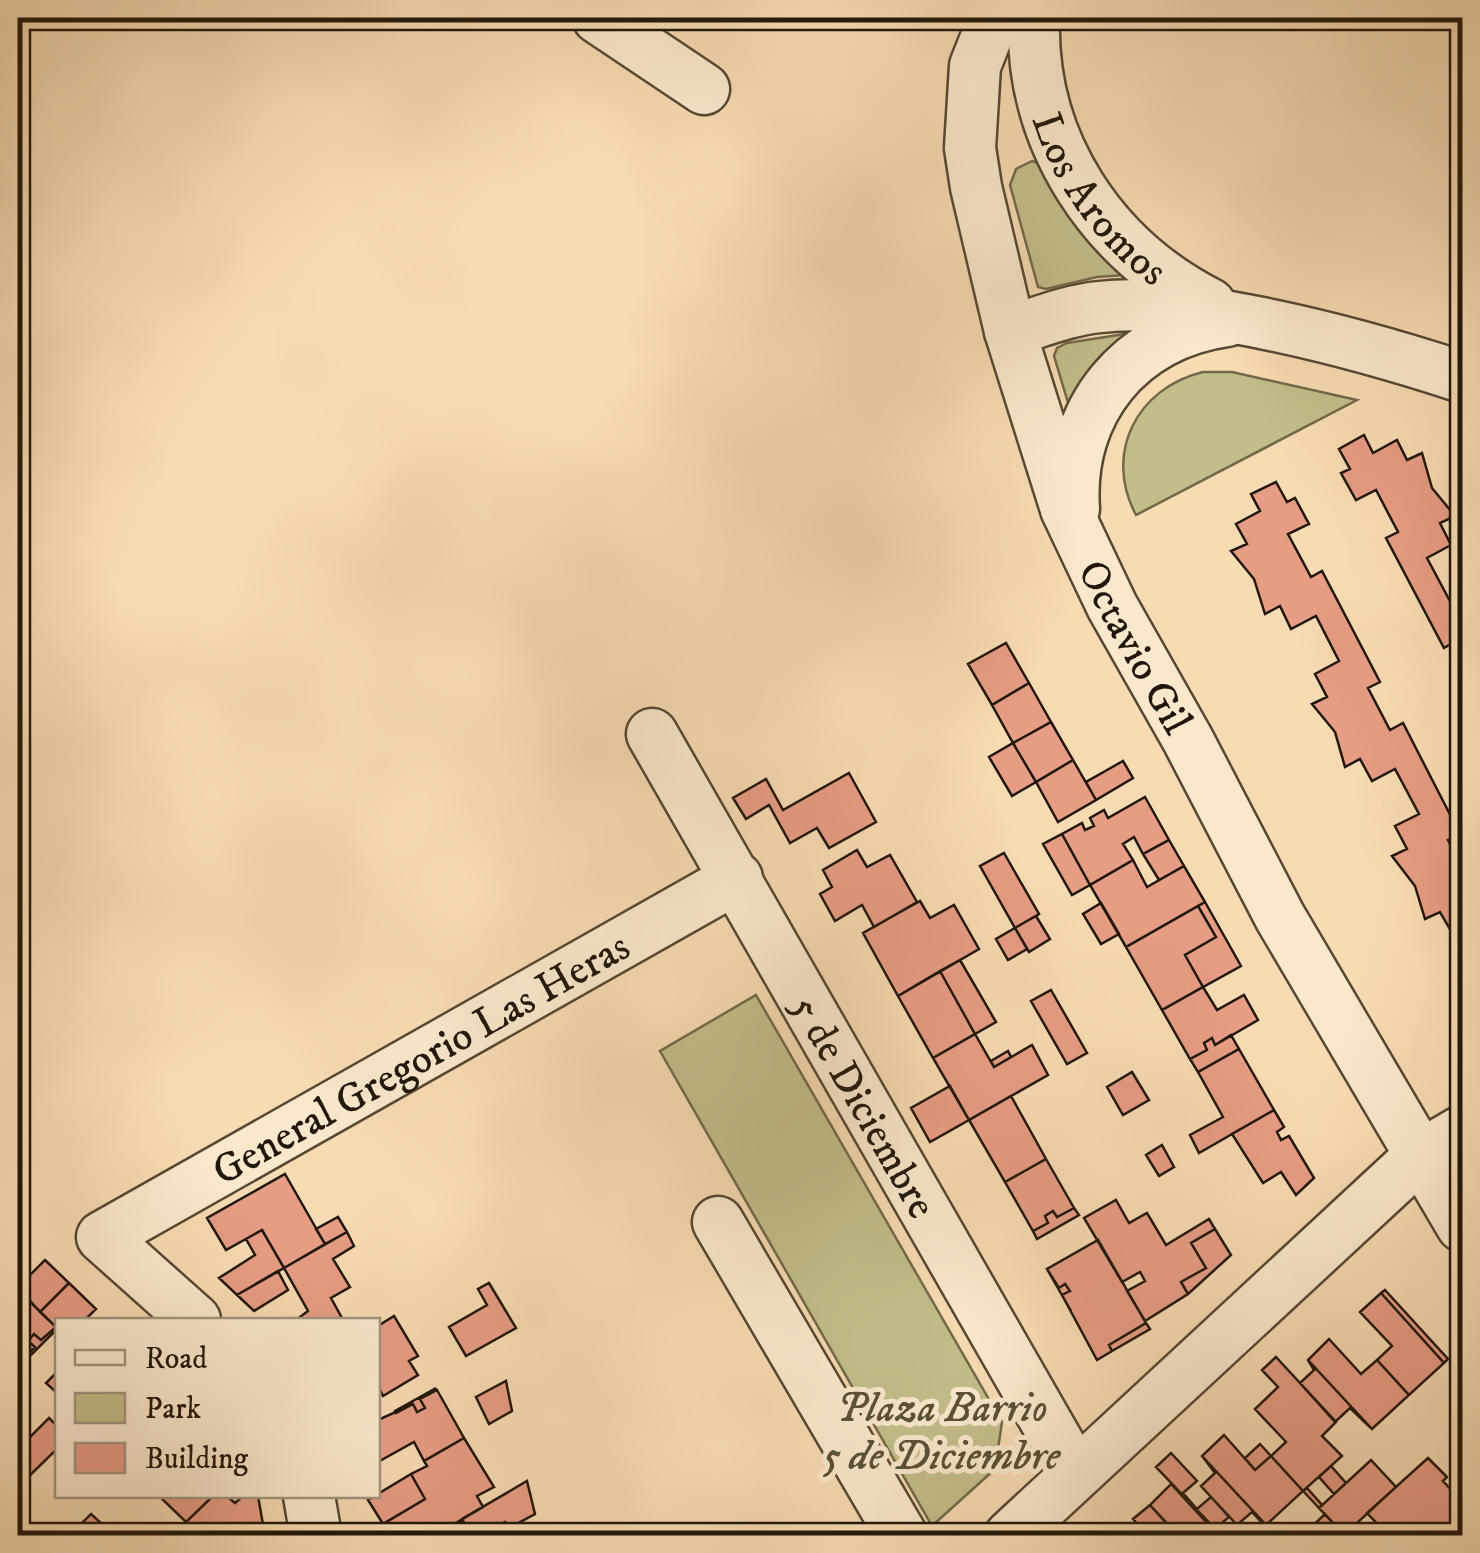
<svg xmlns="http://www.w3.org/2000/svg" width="1480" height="1553" font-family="'IM FELL DW Pica',serif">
<rect width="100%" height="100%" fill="#f7dbb2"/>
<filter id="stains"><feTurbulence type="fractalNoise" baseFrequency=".002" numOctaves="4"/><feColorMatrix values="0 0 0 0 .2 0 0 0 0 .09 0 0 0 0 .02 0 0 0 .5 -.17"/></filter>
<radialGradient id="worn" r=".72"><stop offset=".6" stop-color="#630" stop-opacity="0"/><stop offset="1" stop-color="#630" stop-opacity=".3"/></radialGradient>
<path fill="#c2be89" stroke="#716a4a" stroke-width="2.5" d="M1032,161l14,4 81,110 -30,2 -51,12 -8,-2 -28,-102 6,-16z
M1131,333l-61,76 -16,-53 3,-8 10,-5z
M1203,372h29l125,28 -221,115c-33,-62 1,-127 67,-143z
M756,995l246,427 -7,47 -63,57 -272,-475z"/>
<path fill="#e79c84" stroke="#20170a" stroke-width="2.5" d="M1364,435l9,18 24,-13 10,20 15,-7 10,35 23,28 -15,7 11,22 -24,13 24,45 11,-6v56l-6,-12 -12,7 -58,-110 12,-6 -22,-42 -20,10 -15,-27 9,-4 -11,-20z
M1276,482l11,20 8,-4 14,26 -21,10 23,43 11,-6 58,111 -12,6 22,42 13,-7 57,111 -12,6 14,28v57l-11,6 -11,-19 -15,7 -10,-33 -23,-30 15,-7 -12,-23 24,-12 -24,-45 -23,12 -12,-22 -15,8 -10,-35 -23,-28 15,-7 -12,-23 24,-13 -23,-45 -25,13 -11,-23 -15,8 -11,-35 -23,-28 16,-7 -11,-20 24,-13 -9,-17z
M1006,643l23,40 -37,22 -24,-41z
M1029,683l22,39 -38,21 -21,-38z
M1051,722l22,38 -37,22 -23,-39z
M1013,743l23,39 -24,14 -23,-39z
M1073,760l23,40 -38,22 -22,-40z
M1123,761l10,17 -37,22 -10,-18z
M849,773l27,49 -47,26 -12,-20 -27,15 -21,-38 -23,14 -13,-21 33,-19 17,31z
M1145,797l24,43 -26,14 -9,-17 -11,7 10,16 -43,25 -28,-51 20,-11 3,7 9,-4 -4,-8 14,-8 4,8z
M1062,834l28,51 -18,10 -29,-51z
M1169,840l15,26 -25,14 -16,-26z
M857,850l10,17 23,-12 27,47 -43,25 -12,-22 -27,16 -15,-27 12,-7 -9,-17z
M1004,853l35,61 -24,14 -35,-62z
M1133,860l14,27 37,-21 21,36 -79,45 -36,-62z
M920,901l10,17 24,-13 25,44 -81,47 -35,-63z
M1205,902l36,64 -38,21 -18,-32 31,-18 -18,-31z
M1101,903l18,31 -18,10 -18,-30z
M1198,906l18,31 -31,18 18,32 -41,23 -36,-63z
M1036,916l14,23 -21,13 -14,-24z
M1015,928l12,21 -19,11 -12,-21z
M960,960l36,62 -21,12 -35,-63z
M940,971l35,63 -42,24 -35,-62z
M1203,987l14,23 27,-15 14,25 -43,25 -3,-7 -8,5 3,7 -17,9 -28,-49z
M1051,990l36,63 -20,11 -36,-63z
M975,1034l19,33 38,-22 16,30 -79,45 -36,-62z
M1231,1035l8,14 -41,23 -8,-13 17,-9 -3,-7 8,-5 3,7z
M1239,1049l35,61 -75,43 -9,-18 33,-18 -25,-45z
M1008,1051l3,6 -17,10 -3,-6z
M1132,1072l17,28 -26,15 -16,-28z
M950,1086l19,34 -39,22 -19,-34z
M1011,1096l35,63 -41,23 -36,-62z
M1274,1110l10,17 -7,5 4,8 8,-4 25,42 -18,17 -15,-23 -18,11 -31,-49z
M1162,1145l12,22 -15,9 -13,-21z
M1046,1159l28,49 -17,9 -4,-6 -8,5 3,7 -15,8 -28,-49z
M285,1174l40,70 -41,24 -22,-38 -36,20 -19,-32z
M1116,1200l13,23 18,-10 19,32 43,-26 6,10 -24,14 15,25 -25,14 7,12 -43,27 -18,-30 18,-10 -5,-9 -18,10 -38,-64z
M1074,1208l5,7 -42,24 -4,-8 15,-8 -3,-7 8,-5 4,6z
M338,1217l9,15 -22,12 -9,-15z
M1215,1229l16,26 -43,39 -7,-12 25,-14 -15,-25z
M262,1230l22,38 -47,27 -18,-17 36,-23 -9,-16z
M347,1232l7,14 -21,13 17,28 -19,11 12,22h-47l12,-9 -24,-43z
M1098,1240l48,83 -37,22 3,6 -15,9 -35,-65 8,-4 -5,-7 -6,4 -12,-19z
M45,1260l24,23 -29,29 -22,-25z
M1047,1269l12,19 6,-4 5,7 -8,4 9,16z
M278,1271l10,19 -34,21 -17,-16z
M69,1283l27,26 -11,11h-27v8l-35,35 -2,-2 14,-14 -7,-6 6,-7 7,6 15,-13 -16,-15z
M489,1283l27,45 -50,28 -17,-29 38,-22 -9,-16z
M18,1290l38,37 -15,13 -7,-6 -6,7 7,6 -14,14 -3,-4z
M1385,1290l63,69 -4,4 -63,-70z
M1381,1293l63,70 -35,32 -32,-35 15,-14 -32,-34z
M394,1316l24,40 -9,5 9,14 -35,21 -5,-10v-60z
M1146,1323l4,6 -38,22 -3,-6z
M1329,1339l32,35 16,-14 32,35 -37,34 -64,-69z
M1276,1357l60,65 -14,14 20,20 -39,35 -32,-35 15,-14 -31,-33 23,-22 -16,-17z
M1308,1360l64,69 -22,-21 -15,14 -35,-39 14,-13z
M58,1371v23l-12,-11z
M506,1381l6,30 -23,13 -13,-27z
M436,1388l-16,11 5,9 -8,4 -4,-8 -17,9 -1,-2z
M437,1390l27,48 -40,23 -10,-19 -36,20v-42l35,-16 4,8 8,-4 -5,-9z
M49,1418l9,9v21l-37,36 -3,-4v-31z
M1462,1426v45l-2,1 -9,-19 10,-5 -7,-14z
M1224,1435l31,35 16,-14 32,35 -37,34 -64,-69z
M464,1438l30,49 -17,9 6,11 -49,29h-43l-8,-12 42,-25 -14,-25 16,-8 -3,-5z
M1260,1444l11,12 -16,14 -10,-12z
M1171,1453l26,28 -14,12 14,16 14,-12 18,20 -13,11 6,8 -66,-69z
M1202,1456l64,69 -1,1 -13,-14 -15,13 -36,-39 14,-13z
M1428,1458l19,19 -4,4 14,15 5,-5v41l-4,4h-32l-4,-5 -4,5h-29l-22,-23z
M1371,1460l25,27 -52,48 -25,-27z
M1331,1466l15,17 -12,11 -15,-17z
M411,1474l14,25 -42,25 -15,-24z
M527,1481l8,33 -26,14 -4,-6 -23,14h-10l-10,-17z
M1171,1484l48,52h-41l-28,-31z
M1307,1488l15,17 -3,3 -16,-17z
M159,1496h54l-27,26z
M213,1496h14l8,7 8,-7h15l7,40h-65l-14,-14z
M1150,1505l27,29 -2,2h-27l-15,-17z
M91,1514l24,22h-41l-2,-3z
M1325,1514l19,21 -42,1z"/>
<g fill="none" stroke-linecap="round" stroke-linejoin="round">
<defs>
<g id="street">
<path d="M598,18l106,71"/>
<path id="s1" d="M994,18l-19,48 -5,82 6,39 34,144 56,178 46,97 76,134 92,177 182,309"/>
<path id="s2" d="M1034,18c-4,124 68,231 176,286"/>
<path d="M1010,331c30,-9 59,-21 90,-24 44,-5 87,2 130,10 79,14 156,35 232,60"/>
<path d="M1074,509c-7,-98 56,-175 153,-188"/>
<path id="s3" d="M652,734l424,740"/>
<path d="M718,1222l184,314"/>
<path id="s4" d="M195,1320l-93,-83 635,-359"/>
<path d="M309,1496l7,40"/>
<path d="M1010,1536l411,-381 41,-24"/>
</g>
</defs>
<use href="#street" stroke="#564834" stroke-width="55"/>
<use href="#street" stroke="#fae8cd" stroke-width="50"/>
</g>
<g text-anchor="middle" stroke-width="10" stroke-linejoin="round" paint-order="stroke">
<g font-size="42" fill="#20170a" stroke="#fae8cd">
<text dy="15" stroke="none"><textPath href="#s2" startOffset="198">Los Aromos</textPath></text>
<text dy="15" stroke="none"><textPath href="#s1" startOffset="662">Octavio Gil</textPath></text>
<text dy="15" stroke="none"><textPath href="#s4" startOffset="490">General Gregorio Las Heras</textPath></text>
<text dy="15" stroke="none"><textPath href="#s3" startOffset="428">5 de Diciembre</textPath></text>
</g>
<g font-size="42" font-style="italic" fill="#595136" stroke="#fae8cd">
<text x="942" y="1421">Plaza Barrio<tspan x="942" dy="48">5 de Diciembre</tspan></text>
</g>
</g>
<rect width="1480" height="1553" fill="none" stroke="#f7dbb2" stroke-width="60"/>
<rect x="20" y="20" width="1440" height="1513" fill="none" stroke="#20170a" stroke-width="5"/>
<rect x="30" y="30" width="1420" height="1493" fill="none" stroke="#20170a" stroke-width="2.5"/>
<rect x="55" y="1318" width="325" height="180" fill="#fae8cd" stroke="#a3947f" stroke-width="2.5"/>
<rect x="75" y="1350" width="50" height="15" fill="#fae8cd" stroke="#a3947f" stroke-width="2.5"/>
<text x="145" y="1368" font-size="30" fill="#20170a">Road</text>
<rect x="75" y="1393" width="50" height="30" fill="#c2be89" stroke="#a3947f" stroke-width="2.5"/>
<text x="145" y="1418" font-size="30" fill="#20170a">Park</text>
<rect x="75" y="1443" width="50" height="30" fill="#e79c84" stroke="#a3947f" stroke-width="2.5"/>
<text x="145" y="1468" font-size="30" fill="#20170a">Building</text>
<rect width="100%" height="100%" filter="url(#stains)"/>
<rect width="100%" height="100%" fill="url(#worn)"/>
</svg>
